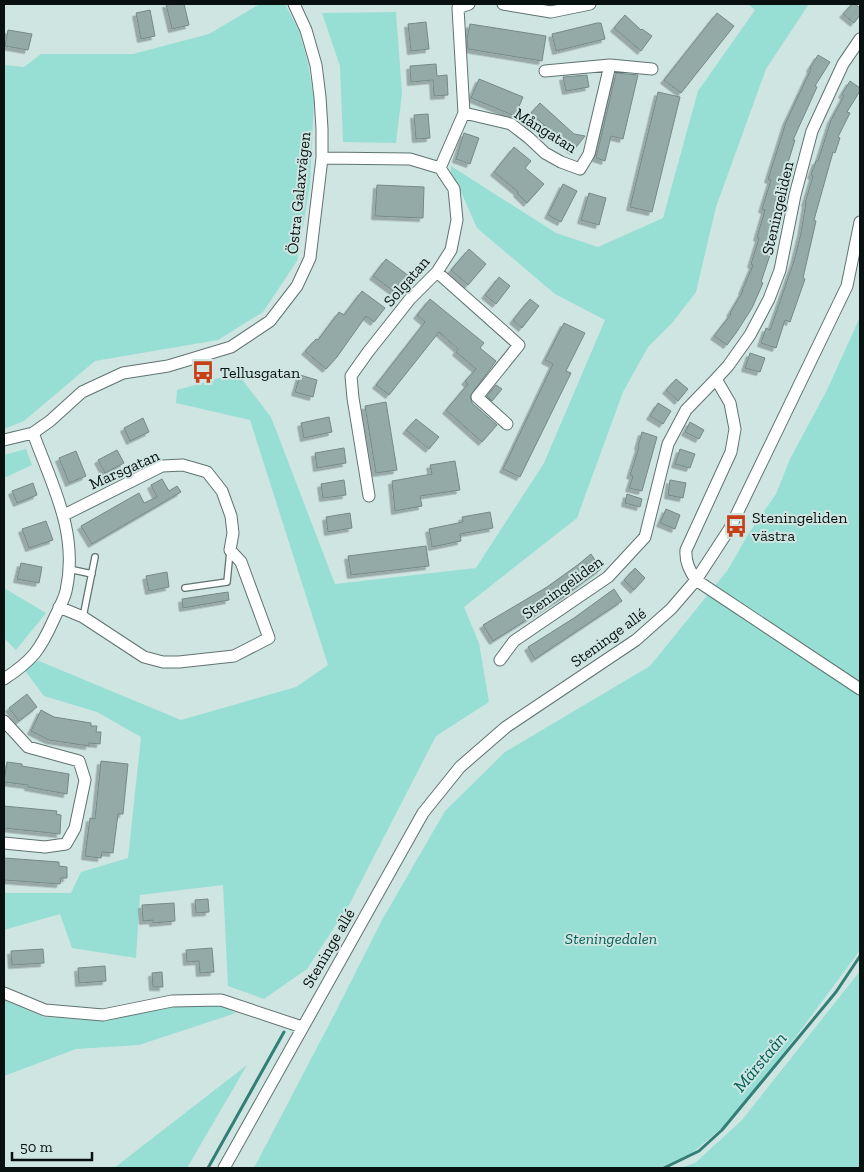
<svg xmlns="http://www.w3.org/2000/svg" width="864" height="1172" font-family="'Zilla Slab',serif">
<defs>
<filter id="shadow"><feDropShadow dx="-3.5" dy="3.5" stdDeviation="0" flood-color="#0004"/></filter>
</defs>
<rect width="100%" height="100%" fill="#cfe5e2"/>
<path fill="#97dfd5" d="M257,4h28l14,27 9,32 6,37 -4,84 -13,77 -34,51 -45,28 -123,21 -71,60 -20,8v-364l20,2 17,-13h92l76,-20 49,-29z
M748,4h61l-43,65 -50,138 -20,85 -24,31 -24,24 -25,45 -46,126 -113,89 15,36 10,59 -53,34 -87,169 -42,64 -43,30 -36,-13 -5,-101 -83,10 -4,63 -64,-10 -12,-34 -56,16v-37h67l10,-21 47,-14 13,-121 -44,-25 -53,-16 -21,-28 16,-7 142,59 115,-33 32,-22 -78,-245 -74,-17 1,-13 60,-17 34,44 64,167 141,-16 68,-105 61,-143 -50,-26 -78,-66 -16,-36 -10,-16v-10l105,67 42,14 65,-29 35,-127 57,-81z
M396,12l6,81 -6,50 -53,-1 -3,-76 -18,-53z
M860,317v632l-2,4 -87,117 -41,51 -45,38 -25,9h-406l80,-153 48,-95 63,-109 60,-59 145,-86 77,-95 22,-38 27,-39 14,-35 37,-69z
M26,449l6,16 -28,13v-23z
M4,588l42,25 -30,37 -12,-12z
M860,971v197h-180l15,-5 47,-43z
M4,1000l40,17 59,4 69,-14 49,-1 15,7 -97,32 -63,4 -72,27z
M247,1065l-60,103h-73z"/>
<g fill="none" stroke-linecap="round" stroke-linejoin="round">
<path stroke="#337e76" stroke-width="3" d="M208,1168l76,-136
M664,1168l35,-17 23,-21 114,-138 24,-36"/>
</g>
<path fill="#94aaa6" stroke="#758a87" filter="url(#shadow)" d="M166,4h18l5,21 -17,4z
M852,4h3l5,4v7l-6,8 -11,-9z
M150,10l5,26 -14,3 -5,-26z
M717,13l17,13 -53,67 -17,-13z
M625,15l16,15 1,-1 10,7 -11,15 -27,-23z
M426,22l3,27 -18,2 -3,-27z
M597,23h4l4,16 -49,12 -4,-17z
M470,24l76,12 -4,25 -74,-12 -1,-10z
M8,30l24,4 -4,16 -23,-4z
M818,55l12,7 -15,24 2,1 -24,53h2l-18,58h2l-8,27 5,2 -8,27 2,1 -9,27 2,1 -11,25 -16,25 -9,12 -13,-9 17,-22 -1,-1 13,-22h-1l11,-26 -2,-1 8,-26 -2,-1 8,-27 -3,-1 9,-29 -3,-1 18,-57 25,-53 -1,-1z
M436,64l1,12 10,-1 1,20 -14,1 -1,-16 -22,2 -1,-16z
M616,73l22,2 -15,64 -12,-3 -6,25 -9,-3z
M587,75l2,12 -23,4 -3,-14z
M479,79l44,18 -8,19 -44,-18z
M850,81l10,7v3l-13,21 3,1 -12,24 2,1 -5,15 -2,-1 -19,68 2,1 -13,57 2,1 -15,43 -5,-2 -9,28 -15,-5 5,-15 4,2 24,-69 7,-28 5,-30h-1l8,-27 -2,-1 5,-14h2l13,-41 13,-24 -2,-2z
M658,92l22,5 -28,115 -22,-5z
M540,103l34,31 11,2 -12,15 -42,-38z
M428,114l2,24 -14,1 -2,-24z
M464,133l15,5 -9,26 -14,-5z
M514,147l17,14 -6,7 19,16 -17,19 -10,-10 1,-1 -24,-20z
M563,184l14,7 -16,31 -13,-7z
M377,185l47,2 -1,31 -48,-2z
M589,193l17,5 -7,27 -18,-5z
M469,249l17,15 -18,21 -17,-15z
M386,259l23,17 -13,17 -23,-17z
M499,277l11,9 -14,18 -11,-9z
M362,291l23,17 -11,14 -8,-6 -29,41 -11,12 -21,-18 11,-12 2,1 21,-28 5,3z
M430,299l54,44 -4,5 16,13 -26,35 2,7 25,22 -15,17 -36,-32 22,-26 -3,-3 11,-12 -20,-17 2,-3 -19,-17 -50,63 -13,-10 49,-63 -8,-7z
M530,299l9,7 -17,22 -9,-8z
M564,323l21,10 -19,38 5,2 -51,104 -17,-8 50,-105 -8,-4z
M750,353l15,5 -5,14 -15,-4z
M300,375l17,5 -4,17 -18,-5z
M676,379l12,10 -10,12 -12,-11z
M496,385l6,4 -10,12 -5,-5z
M386,402l11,68 -21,3 -11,-67z
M658,403l13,8 -8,13 -13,-8z
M329,417l3,15 -28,6 -3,-15z
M143,418l6,14 -19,9 -6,-13z
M416,419l23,18 -10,12 -23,-19z
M690,422l14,8 -5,9 -14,-7z
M642,432l15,5 -15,54 -13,-3 4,-12 -3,-1 9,-28 -1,-1z
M344,448l2,15 -29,5 -2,-15z
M680,449l15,5 -5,14 -15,-4z
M117,450l7,13 -19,10 -7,-13z
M76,451l10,25 -17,7 -10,-25z
M455,461l5,29 -40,6 2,10 -27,5 -3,-30 40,-7 -2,-9z
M162,479l7,12 8,-5 4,6 -89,52 -11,-18 58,-33 5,10 13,-6 -6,-12z
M344,480l2,15 -23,3 -2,-14z
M670,480l16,3 -3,15 -15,-3z
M33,483l4,12 -20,8 -5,-12z
M627,494l15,5 -2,8 -15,-4z
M666,509l14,6 -5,14 -15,-6z
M490,512l3,16 -33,6 1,7 -29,6 -3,-18 34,-7 -1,-5z
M350,513l2,15 -24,4 -2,-15z
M46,521l7,19 -24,8 -7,-19z
M426,546l3,20 -78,9 -3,-19z
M591,554l10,15 -38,28 -70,44 -10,-16 64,-38 32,-23z
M21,563l21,4 -3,16 -22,-4z
M635,568l10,10 -11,12 -10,-10z
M167,572l2,15 -20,4 -3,-15z
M614,589l8,12 -87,58 -7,-12 46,-29z
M228,592l1,8 -46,8 -1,-9z
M27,694l10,13 -18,14 -10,-13z
M41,710l13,7 37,6v3h6l-1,6h5l-1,12 -11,-1v3l-40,-6 -18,-9z
M101,761l27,3 -5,50h-5l-5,39 -11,-1 -1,6 -16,-2 5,-38 5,1z
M7,762l15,2v2l47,8 -2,20 -39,-7v-2l-24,-3z
M4,806l53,5 -1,3 5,1 -1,19 -56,-6z
M4,858l55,4v4l8,1v11h-6l-1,6 -56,-4z
M208,899l1,13 -13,1 -1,-13z
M174,903l1,18 -22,2v-3l-10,1 -1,-16z
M212,948l2,24 -14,1 -1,-12 -12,1 -1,-12z
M43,949l1,14 -32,2 -1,-14z
M105,966l1,15 -27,2 -1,-15z
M162,972l1,15h-10l-1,-14z"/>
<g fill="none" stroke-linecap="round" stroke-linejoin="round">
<defs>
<path id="lane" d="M69,569l23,5
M185,588l42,-6 3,-31
M83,617l12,-60"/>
<path id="street" d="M503,4l48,8 39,-8
M545,71l65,-6 42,4
M464,113l47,11 18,14 16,15 16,9 19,7 9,-15 21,-89
M322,158l88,1 30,9 14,21 3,31 -6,30 -14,22 -27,27 -42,53 -17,24 2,22 16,98
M440,168l24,-55 -6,-105 11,-4
M437,272l82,73 -42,52 30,27
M716,379l12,-13 22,-31 19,-36 11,-29 15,-75 17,-64 31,-67 17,-25
M4,440l29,-7 17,-12 32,-29 41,-19 45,-7 63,-19 39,-26 27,-35 13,-28 12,-100v-29l-2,-32 -4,-32 -10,-35 -12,-26
M59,607l24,10 61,40 19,5h16l55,-6 35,-18 -28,-76 -11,-12 3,-17 -2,-17 -9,-25 -15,-19 -24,-7 -21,1 -98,49
M500,660l14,-19 94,-64 37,-40 23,-93 18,-34 30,-31 14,24 5,26 -4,23 -45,98c-1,12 4,21 10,30l164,109
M4,679c29,-19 36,-29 50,-60 4,-9 10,-19 12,-28 13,-58 -14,-106 -33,-158
M4,721l24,26 51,14 6,19 -10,48 -9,16 -21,3 -41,-4
M4,993l41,17 58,5 69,-14 49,-1 81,27
M224,1168l199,-355 37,-46 46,-40 130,-87 35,-31 25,-29 34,-52 117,-242 13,-64"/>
</defs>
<use href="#lane" stroke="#5f7370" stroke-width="8"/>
<use href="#street" stroke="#5f7370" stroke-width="13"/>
<use href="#lane" stroke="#fff" stroke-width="5.5"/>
<use href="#street" stroke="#fff" stroke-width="11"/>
</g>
<defs>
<symbol id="bus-bare" viewBox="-9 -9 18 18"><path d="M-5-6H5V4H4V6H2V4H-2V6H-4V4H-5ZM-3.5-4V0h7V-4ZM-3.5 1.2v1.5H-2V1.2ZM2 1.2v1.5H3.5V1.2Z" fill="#c73f17" stroke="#cfe5e2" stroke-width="2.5" paint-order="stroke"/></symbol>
</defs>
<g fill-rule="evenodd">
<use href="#bus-bare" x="187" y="356" width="32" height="32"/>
<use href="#bus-bare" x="720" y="510" width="32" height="32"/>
</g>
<g text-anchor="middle" stroke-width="4" stroke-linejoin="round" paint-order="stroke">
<g font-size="16" fill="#091110" stroke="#cfe5e2">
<text transform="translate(546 130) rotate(32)" y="6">Mångatan</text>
<text transform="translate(298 193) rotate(-84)" y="6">Östra Galaxvägen</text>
<text transform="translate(777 208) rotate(-77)" y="6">Steningeliden</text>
<text transform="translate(406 281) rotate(-49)" y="6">Solgatan</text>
<text transform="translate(124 469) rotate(-24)" y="6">Marsgatan</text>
<text transform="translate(562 587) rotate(-36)" y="6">Steningeliden</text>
<text transform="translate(608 637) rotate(-36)" y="6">Steninge allé</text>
<text transform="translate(328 948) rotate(-60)" y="6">Steninge allé</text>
</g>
<g font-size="16" fill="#091110" stroke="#cfe5e2" text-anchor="start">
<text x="220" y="378">Tellusgatan</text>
<text x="752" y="523">Steningeliden<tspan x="752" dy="18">västra</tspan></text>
</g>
<g font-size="16" font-style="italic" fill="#035f58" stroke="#cfe5e2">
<text x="611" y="944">Steningedalen</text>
</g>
<g font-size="18" font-style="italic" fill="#005d56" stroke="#cfe5e2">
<text transform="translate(760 1062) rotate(-50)" y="6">Märstaån</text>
</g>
</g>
<rect width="864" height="1172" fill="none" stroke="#091110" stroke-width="10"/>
<path d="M12 1152v8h80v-8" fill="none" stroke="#091110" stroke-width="2.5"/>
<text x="20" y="1152" font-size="15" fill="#091110" stroke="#cfe5e2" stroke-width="4" paint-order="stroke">50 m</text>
</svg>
